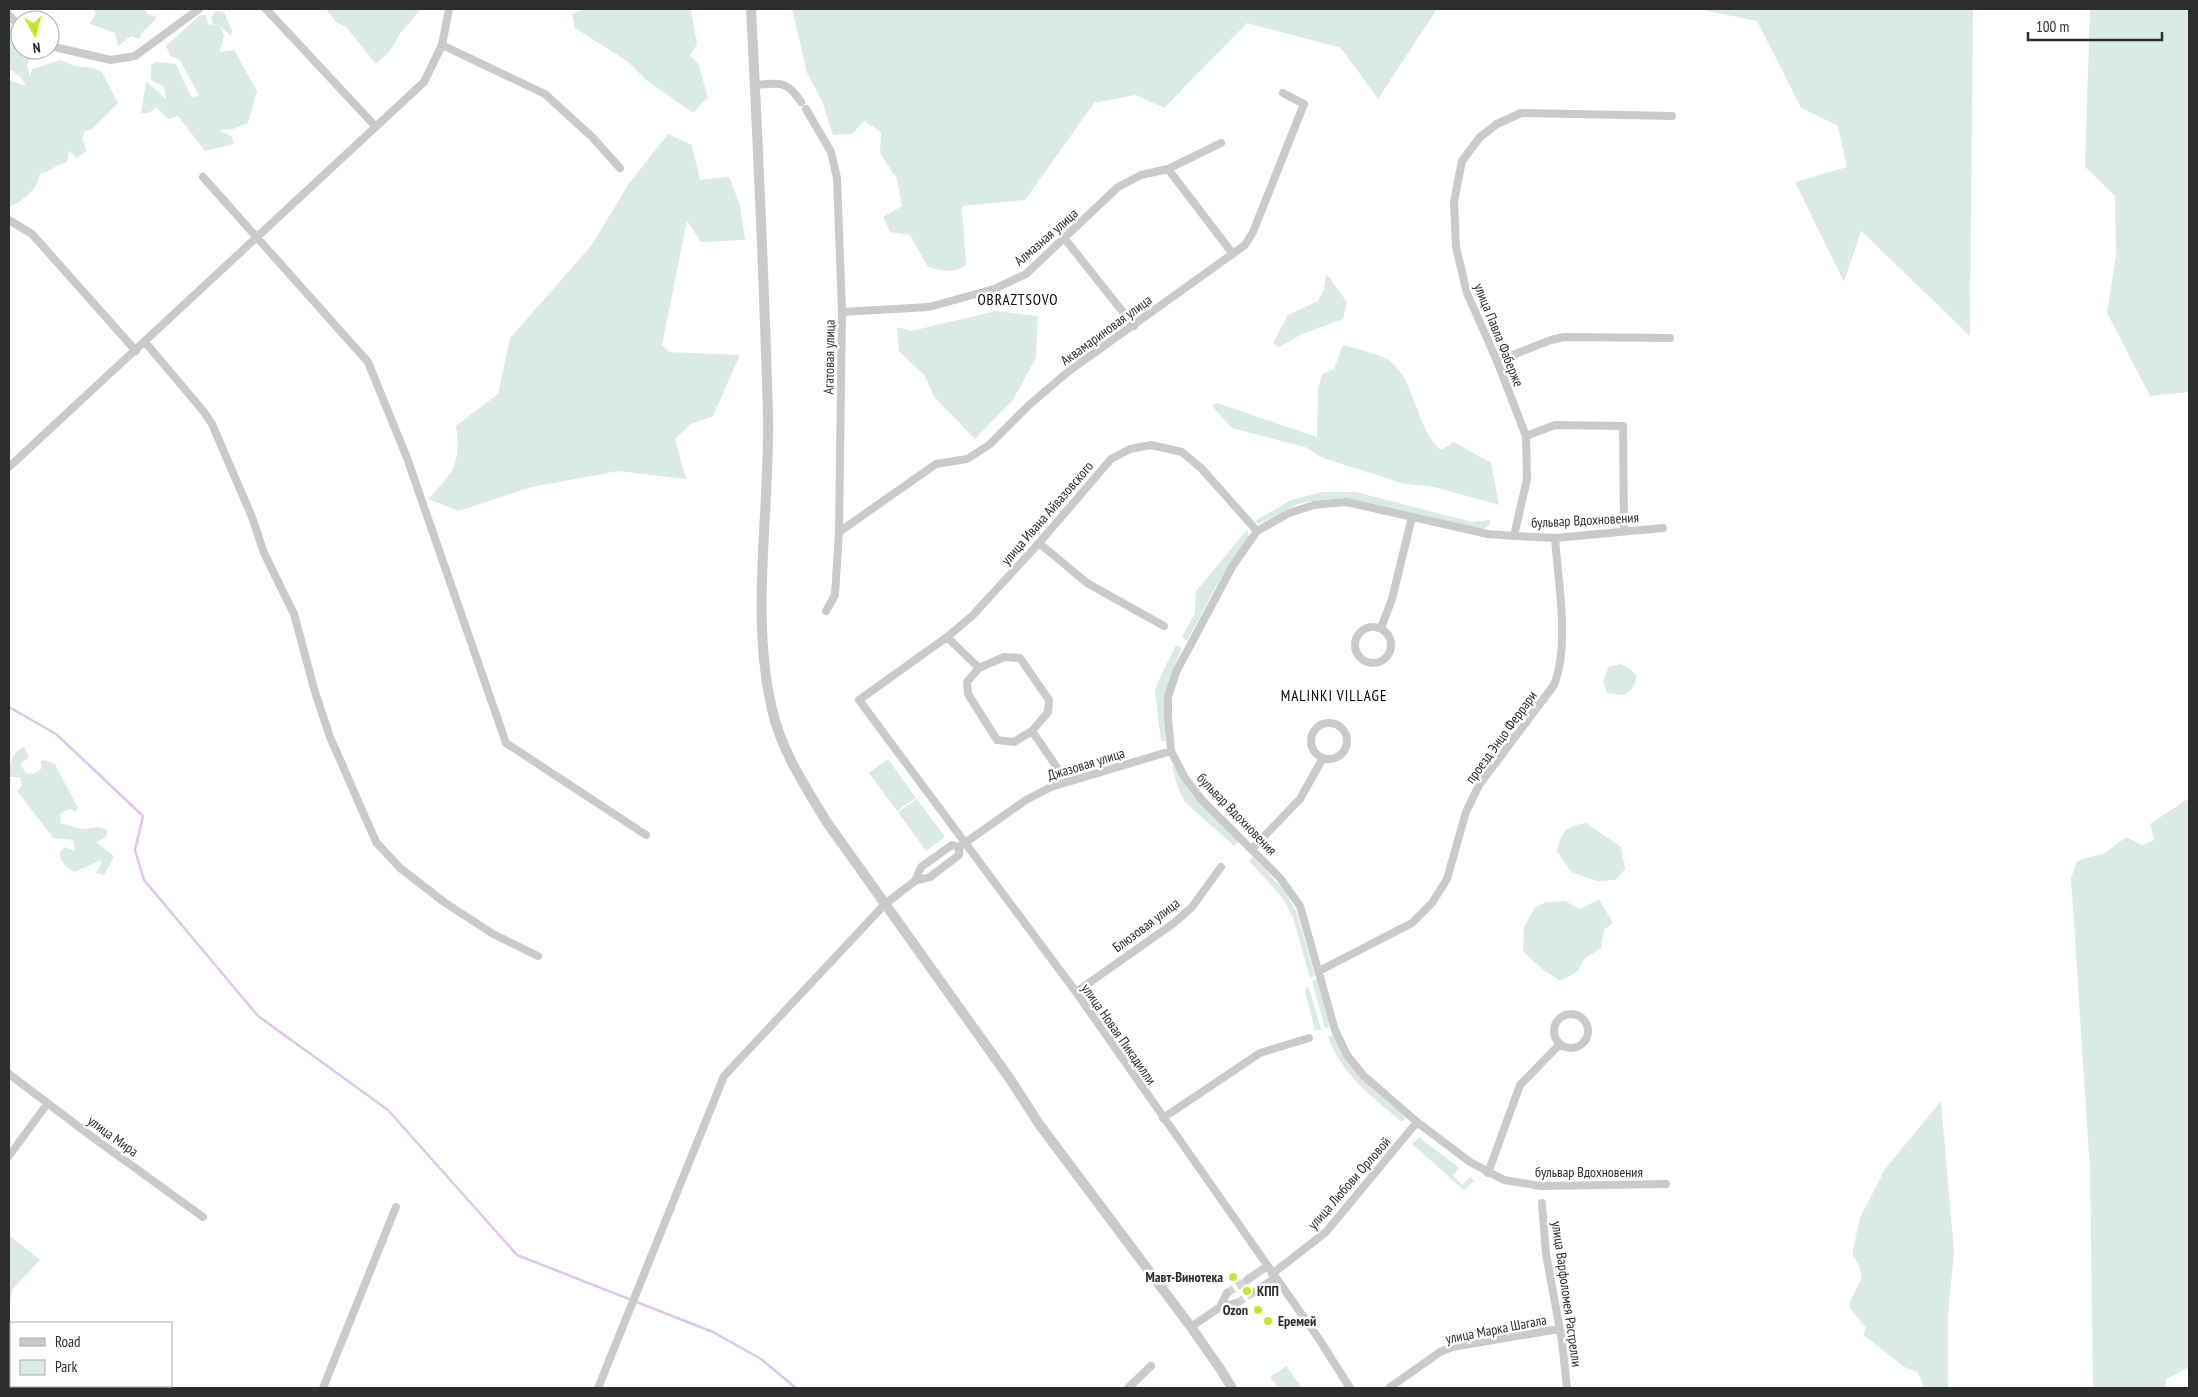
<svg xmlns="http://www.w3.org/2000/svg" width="2198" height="1397" font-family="'PT Sans Narrow',sans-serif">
<rect width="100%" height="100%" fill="#fff"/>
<path fill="#daebe7" d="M92,9h53l2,5 10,3c-5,9 -15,11 -18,22l-8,-3 -13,10 -3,-13 -25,-9 6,-11z
M326,9h95l-22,26 -9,16 -14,13 -30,-37 -10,-5z
M584,9h107l6,35 -7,12 8,7 10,34 -15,16 -48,-34 -18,-18 -52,-33 -3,-14z
M792,9h645l-59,90 -37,-51 -94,-25 -83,85 -28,-13 -42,8 -69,97 -63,6 4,59c-13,9 -23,6 -38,2l-18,-32 -20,-3 -7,-15 19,-11 -5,-27 -17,-26 1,-21 -17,-11 -12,13 -19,1 -11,-34 -15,-28z
M1706,9h267l-3,327 -109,-105 -17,51 -49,-100 52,-15 -9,-41 -37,-18 -44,-87 -50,-10z
M2090,9h99v383l-39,4 -43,-83 9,-57 -1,-60 -30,-29z
M216,11l8,1 8,18 -1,6 -11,-10 4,9 -4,17 14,-2 23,41 -9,32 -15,6 -14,1 13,7 2,7 -29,7 -27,-35 -10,3 -12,-12 -7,6h-8l5,-32 20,18 -2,-12 -13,-7v-15l5,-3 20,2 15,33 8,-1 -19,-36 -10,-4 -4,-10 34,-31h6l2,9 5,1 -2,-7z
M9,22l11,12v16h10l1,6 -4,9 3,12 2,-8 28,-9 15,6 17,2 10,4 16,31 -26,26 -7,2 -3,8 5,12 -10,7 -8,-7 -2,11c-11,2 -16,10 -27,12 -2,15 -18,28 -31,33v-127l17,6 -6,-10 -10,-6 -1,-5z
M668,134l24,11 8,35 29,-3 11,28 5,35 -44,2 -14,-21 -25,124 7,7 71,3 -27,61 -22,8 -16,15 11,40 -68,-8 -86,16 -74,24 -30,-12c26,-27 33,-35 28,-73l42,-32 12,-56 81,-92 37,-61z
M1326,273l21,29 -4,17 -41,15 -23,13 -6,-4 15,-28 30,-14 6,-12z
M996,311l42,5 -2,42 -23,42 -38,39 -40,-41 -11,-23 -25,-24 -2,-24 14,4z
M1343,345c10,3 40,10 47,16 26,20 25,67 51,89l13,-8 37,21 8,42 -65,-18 -29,-3 -82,-26 -18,-11 -73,-19 -20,-22 5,-3 100,34 1,-47 4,-16 12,-5z
M1323,492h33l116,30 18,-2v4l-6,5 -140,-31 -32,3 -14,3 -39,20 -4,-3 36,-21z
M1247,530l2,8c-26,31 -43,68 -62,103l-5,-4 13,-24 1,-22z
M1176,645l6,3c-15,34 -21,55 -16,93h-5l-6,-50 6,-16z
M1621,664l11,6 5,7 -5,12 -9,6 -16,-2 -4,-11 5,-15z
M24,747l5,10 -9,7 6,9 8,1 7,-5v-8l3,-1 11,4 23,44 -3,4 -4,-3 -8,3 -3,3 1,8 21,6 17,-2 8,3 -1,7 -10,5 18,14 -10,19 -8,-2 6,-10 -2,-3 -25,12c-9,-4 -15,-10 -15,-20l5,-5 10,4 -2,-11 -20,-2 -36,-47 5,-6 -2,-8h-11c0,-12 3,-26 15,-30z
M888,759l28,39 -19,13 -28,-38z
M1172,766h2l18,29 47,47 -5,4 -49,-44 -7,-14z
M2189,798v569l-23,12v9h-73l-3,-218 -19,-292 6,-17 28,-8 21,-16 16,8 12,-5 -4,-16z
M917,799l28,38 -19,14 -28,-39z
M1586,823l35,24 4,22 -9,11 -19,1 -26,-9 -14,-21c4,-19 9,-25 29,-28z
M1253,857l30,32 13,22 19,65 -5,2 -17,-61 -11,-20 -33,-36z
M1599,899l14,24 -9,7 -3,18 -17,11 -6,12 -17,10 -19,-12 -19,-18 1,-24 11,-20 11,-5 19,-1 15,8z
M1316,979l14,48 -5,1 -13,-47z
M1308,985l13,44 -6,2 -10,-40z
M1333,1035c15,35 41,56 70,80l2,4 -3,3c-30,-25 -60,-47 -74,-85z
M1941,1101l13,151 -6,63v73h-24l-6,-16 -12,-4 -43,-33 3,-7 -17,-21c7,-28 22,-24 3,-53l8,-36 25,-49z
M1419,1137l40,31 -6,8 9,9 8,-8 4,4 -10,9 -52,-46z
M9,1235l31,25 -28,30 -3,21z
M1286,1366l16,22h-24l-8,-11z"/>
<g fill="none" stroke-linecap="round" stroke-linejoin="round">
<path stroke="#dfc6ec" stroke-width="2.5" d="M9,707l47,27 87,82 -8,34 9,30 114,136 130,94 129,145 196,77 48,27 35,29"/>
<path stroke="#d5d5d5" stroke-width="8" stroke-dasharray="8 4" stroke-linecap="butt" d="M1227,1293l20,-13
M1237,1303l19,-12"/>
<path stroke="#cacaca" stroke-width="8" d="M266,9l110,118
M9,15l11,12
M442,45l103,49 47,43 28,31
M50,46l61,14 24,-4 64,-47
M755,85c24,-2 32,-5 46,17
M806,109l25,43 6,26 5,134 -3,220 -4,63 -9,16
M1168,169l65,85
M203,177l165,185 39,96 99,285 140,92
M9,220l23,14 104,117
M1065,239l69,87
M842,312l87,-5 65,-18 32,-15 92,-87 23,-12 27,-6 53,-26
M145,342l59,70 8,12 40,93 12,36 30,61 21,78 15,45 46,105 24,26 44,34 49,32 45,22
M1497,361l54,-21 13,-3 106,1
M1526,436l29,-11 68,1 1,105
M9,467l415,-385 18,-37 7,-36
M1663,528l-108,10 -41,-2 -26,-2 -142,-32 -32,3 -25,8 -32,18 -25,36 -56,105 -8,25v21l3,33 14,27 16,21 79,79 20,28 35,124 12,25 17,21 53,46 53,40 34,18 37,6 125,-2
M1257,531l-55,-62 -20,-17 -31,-7 -21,4 -19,10 -72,84 -67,73 -25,21 -88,63 217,292 243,347 31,49
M839,532l97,-68 31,-5 22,-14 39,-39 41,-35 176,-126 8,-13 51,-128 -21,-11
M1514,536l13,-57 -1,-43 -29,-75 -30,-68 -11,-46 -2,-45 8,-41 18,-24 17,-13 24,-11 151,3
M1039,543l48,40 77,43
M1355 645a18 18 0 1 1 36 0a18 18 0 1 1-36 0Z
M1381,628l11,-29 20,-82
M947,637l32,31 -12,14 1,12 29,46 17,2 18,-11 35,51
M979,668l25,-11 16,1 29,42 -1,12 -16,19
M1311 741a18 18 0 1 1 36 0a18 18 0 1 1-36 0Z
M952,845l7,2v8l-29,22 -15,4 6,-14z
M959,847l67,-47 25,-13 120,-36
M1252,849l48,-50 23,-41
M1319,971l93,-48 20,-20 15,-24 19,-67 13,-27 75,-100c16,-40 4,-104 1,-147
M1076,992l98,-69 18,-16 29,-40
M1554 1031a17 17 0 1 1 34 0a17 17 0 1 1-34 0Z
M9,1074l82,62 112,81
M1163,1118l97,-65 49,-15
M9,1156l38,-52
M1488,1173l32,-88 40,-41
M1542,1203l4,51 16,87 5,47
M1272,1274l54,-42 91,-110
M1247,1280l19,-13
M1256,1291l19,-13
M1227,1293l-7,14 17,-4
M1191,1327l29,-20
M323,1388l73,-181
M598,1388l126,-312 161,-172 30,-23
M1128,1388l23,-22
M1389,1388l51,-36 12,-5 107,-18"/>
<path stroke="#cacaca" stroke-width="10" d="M751,9c7,135 13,271 17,406 2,96 -18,201 4,294 9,41 33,77 54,112l184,258 29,45 152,203 30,43 11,18"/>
</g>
<g fill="#c0e92b" stroke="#fff" stroke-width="2">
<circle cx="1233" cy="1277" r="5"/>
<circle cx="1247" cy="1291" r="5"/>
<circle cx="1258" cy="1310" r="5"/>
<circle cx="1268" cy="1321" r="5"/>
</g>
<g text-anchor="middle" stroke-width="5" stroke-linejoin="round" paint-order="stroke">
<g font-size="14" fill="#2d2d2d" stroke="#fff">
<text transform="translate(1046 237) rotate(-41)" y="5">Алмазная улица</text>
<text transform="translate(1106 330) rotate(-36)" y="5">Аквамариновая улица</text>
<text transform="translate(1499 335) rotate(68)" y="5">улица Павла Фаберже</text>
<text transform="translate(829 357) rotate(-89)" y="5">Агатовая улица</text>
<text transform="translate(1047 513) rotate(-49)" y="5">улица Ивана Айвазовского</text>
<text transform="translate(1585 520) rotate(-3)" y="5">бульвар Вдохновения</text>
<text transform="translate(1501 737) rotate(-54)" y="5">проезд Энцо Феррари</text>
<text transform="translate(1086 764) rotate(-17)" y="5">Джазовая улица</text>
<text transform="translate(1237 814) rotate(46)" y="5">бульвар Вдохновения</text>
<text transform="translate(1146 925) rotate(-37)" y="5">Блюзовая улица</text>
<text transform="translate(1119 1034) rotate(55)" y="5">улица Новая Пикадилли</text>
<text transform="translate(113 1136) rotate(36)" y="5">улица Мира</text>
<text x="1589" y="1177">бульвар Вдохновения</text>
<text transform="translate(1349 1183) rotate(-49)" y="5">улица Любови Орловой</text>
<text transform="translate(1567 1294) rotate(82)" y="5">улица Варфоломея Растрелли</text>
<text transform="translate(1496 1329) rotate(-11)" y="5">улица Марка Шагала</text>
</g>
<g font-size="14" font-weight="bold" fill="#2d2d2d" stroke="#fff" text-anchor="end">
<text x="1223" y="1282">Мавт-Винотека</text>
<text x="1257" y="1296" text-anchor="start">КПП</text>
<text x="1248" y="1315">Ozon</text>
<text x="1278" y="1326" text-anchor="start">Еремей</text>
</g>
<g font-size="15" letter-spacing="1" fill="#000" stroke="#fff">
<text x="1018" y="305">OBRAZTSOVO</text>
<text x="1334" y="701">MALINKI VILLAGE</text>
</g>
</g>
<rect width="2198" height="1397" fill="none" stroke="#2d2d2d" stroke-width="20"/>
<rect x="10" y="1322" width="162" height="65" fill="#ffffff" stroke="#ababab"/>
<rect x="20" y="1338" width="25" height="8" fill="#cacaca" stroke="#ababab"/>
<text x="55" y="1347" font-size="15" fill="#2d2d2d">Road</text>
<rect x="20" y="1360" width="25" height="15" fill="#daebe7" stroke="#ababab"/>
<text x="55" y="1372" font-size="15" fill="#2d2d2d">Park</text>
<g transform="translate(35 35) rotate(173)"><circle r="24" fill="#ffffff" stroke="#ababab"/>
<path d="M0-4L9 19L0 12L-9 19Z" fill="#c0e92b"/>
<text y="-8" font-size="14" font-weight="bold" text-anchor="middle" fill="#2d2d2d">N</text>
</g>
<path d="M2028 32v8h134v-8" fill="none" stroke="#2d2d2d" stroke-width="2.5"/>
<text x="2036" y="32" font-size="15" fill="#2d2d2d" stroke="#ffffff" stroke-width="4" paint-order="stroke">100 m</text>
</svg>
